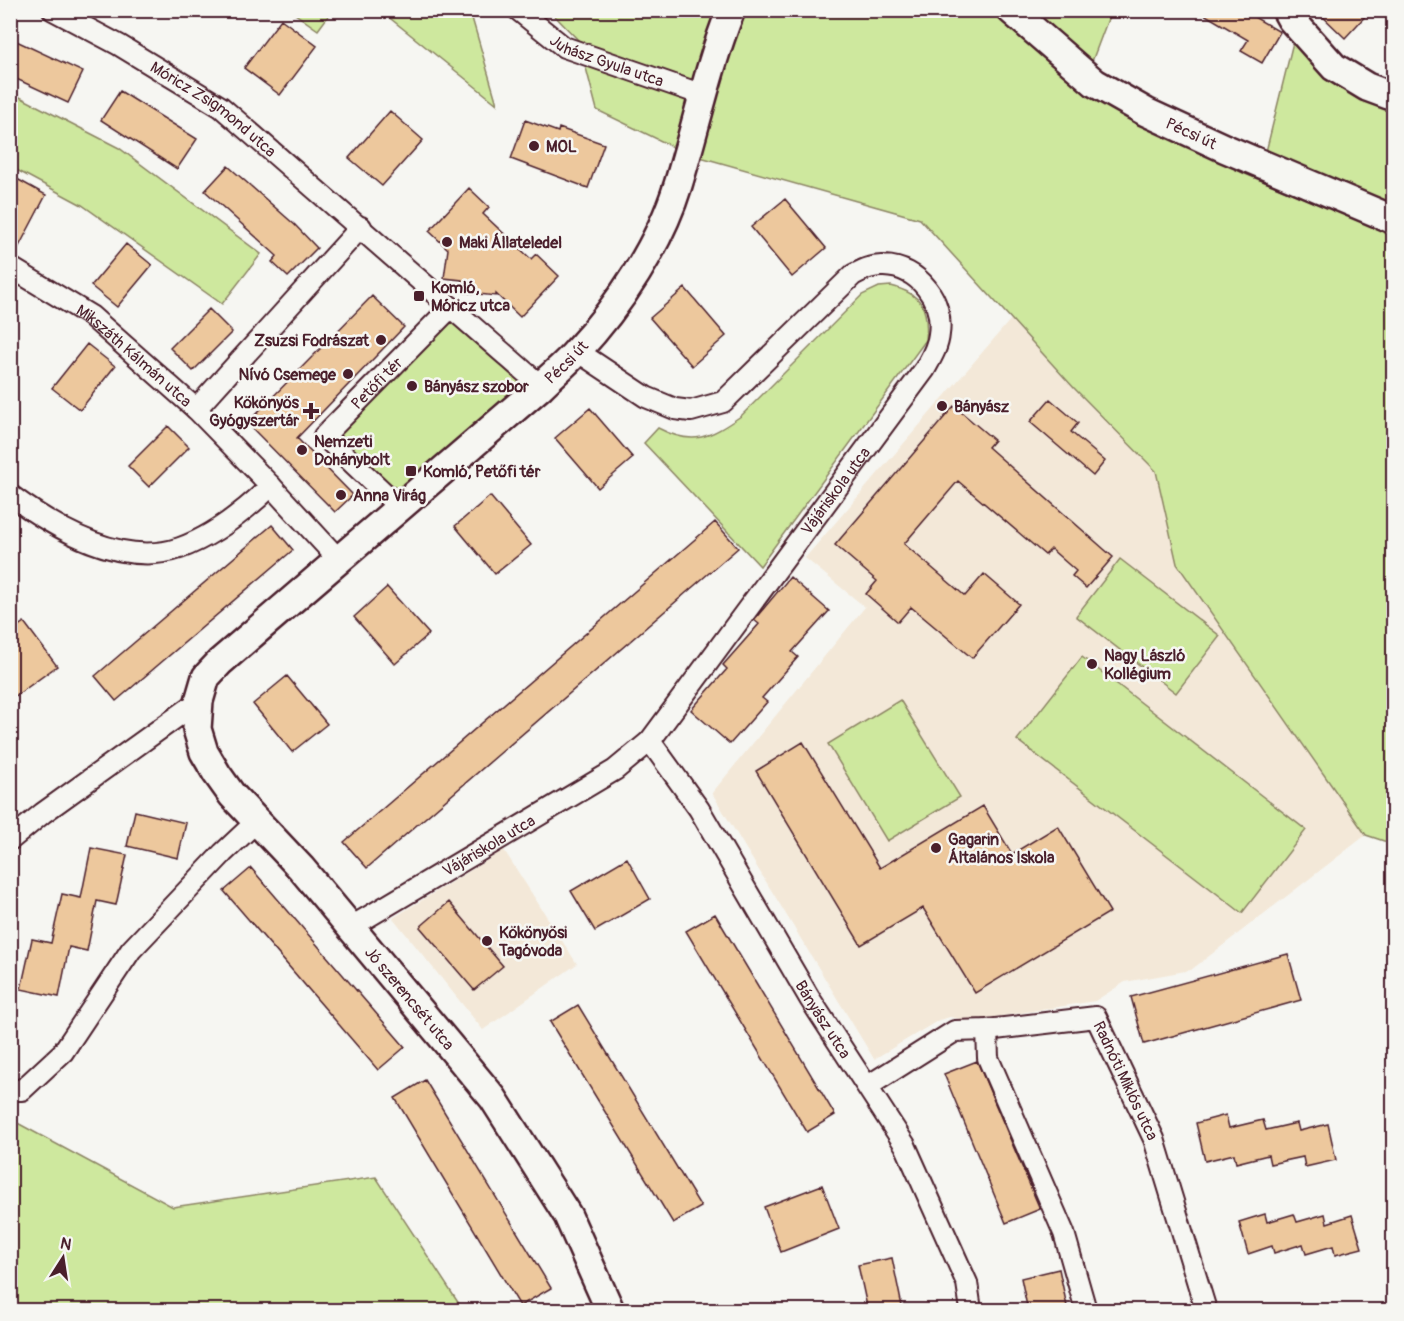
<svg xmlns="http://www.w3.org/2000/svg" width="1404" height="1321" font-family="Pangolin,sans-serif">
<rect width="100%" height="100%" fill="#f6f6f2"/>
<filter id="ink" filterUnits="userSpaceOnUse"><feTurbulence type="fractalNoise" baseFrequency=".0167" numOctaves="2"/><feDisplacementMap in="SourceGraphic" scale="12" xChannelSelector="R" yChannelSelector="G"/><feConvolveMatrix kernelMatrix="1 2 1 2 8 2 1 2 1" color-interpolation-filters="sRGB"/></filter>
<g filter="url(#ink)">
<path fill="#f3e8d8" d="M1011,319l63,69 82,83 21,93 189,271 -175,135 -66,12 -30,19 -125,20 -20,-4 -11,3 -65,39 -162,-266 153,-186 -60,-49z
M504,850l73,114 -94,66 -90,-112z"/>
<path fill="#cee89e" stroke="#8c8464" stroke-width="1.5" d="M291,11h41l-14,19z
M381,11h89l27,93z
M550,11h561l-29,77 63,36 98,49 150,62v609l-27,-9 -189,-271 -21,-93 -82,-83 -154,-169 -234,-66 -89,-43 -18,-69z
M1297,26l96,71v113l-130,-46z
M10,92l109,56 142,106 -39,50 -140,-99 -71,-38z
M891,286c31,8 38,22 35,54l-166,226 -116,-123 14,-15c36,19 52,9 83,-12l121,-121 17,-8z
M451,307l90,79 -142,121 -75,-71z
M1120,559l100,77 -44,57 -100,-77z
M1082,657l224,173 -64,83 -225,-173z
M900,700l60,97 -73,44 -59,-97z
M10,1119l163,88 203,-30 87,133h-452z"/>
<path fill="#edc89d" stroke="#4a1f2b" stroke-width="1.5" d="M1197,10h45l38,22 -18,31 -21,-12 7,-11z
M1316,10h55l-26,28z
M281,19l36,27 -37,49 -36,-27z
M10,38l73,34 -15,31 -58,-27z
M120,91l77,48 -20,30 -76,-49z
M390,111l33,29 -41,46 -33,-28z
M525,120l33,12 1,-4 45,16 -16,44 -77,-29z
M228,166l67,59 22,23 -29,29 -16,-15 5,-6 -72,-65z
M17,179l29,16 -32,61 -4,-1v-63z
M469,188l20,19 -6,7 48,45 5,-5 23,22 -39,41 -24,-23v2l-35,-4 1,-12 -18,-2 4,-29 -19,-18z
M785,199l41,49 -34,29 -41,-50z
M126,244l26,21 -35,42 -26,-21z
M685,288l41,48 -34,30 -42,-48z
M372,296l32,31 -107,111 56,57 -18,17 -88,-89z
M209,309l23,23 -39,39 -23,-23z
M87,344l28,22 -35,44 -28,-22z
M1050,399l28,24 -7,9 34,29 -12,15 -63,-54z
M954,406l40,34 -6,7 125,110 -27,31 -14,-12 4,-5 -25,-22 -6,6 -87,-74 -54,63 61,52 19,-22 35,30 -47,54 -61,-51 -13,15 -32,-28 11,-13 -42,-36z
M590,408l43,50 -35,30 -43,-50z
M168,426l21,21 -40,40 -21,-21z
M490,496l41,49 -36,29 -40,-48z
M715,522l23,26 -371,320 -23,-26z
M272,525l21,25 -177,151 -21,-25z
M790,577l39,34 -37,41 6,5 -36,41 5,4 -37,42 -39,-34 36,-41 -4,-4 36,-41 -5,-4z
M387,587l42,47 -34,30 -41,-47z
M24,622l33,44 -47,34v-68z
M287,676l40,48 -35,28 -39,-48z
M803,742l77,126 103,-62 29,48 46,-28 52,86 -135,81 -52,-85 -62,37 -105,-174z
M135,811l51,12 -8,35 -51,-12z
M91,848l36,7 -11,50 -19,-4 -10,50 -18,-4 -10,50 -38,-8 11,-50 19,4 11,-49 19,4z
M627,858l23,41 -55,32 -24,-40z
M251,868l154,179 -27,23 -154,-179z
M449,902l54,64 -29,24 -54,-63z
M715,914l120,201 -28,17 -121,-201z
M1288,954l13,46 -157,44 -13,-47z
M578,1005l123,202 -28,16 -123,-201z
M977,1061l63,148 -34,14 -62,-149z
M425,1080l126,208 -31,18 -125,-208z
M1226,1115l3,13 34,-8 3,10 31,-7 2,8 29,-7 8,36 -31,7 -2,-10 -33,7 -2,-9 -32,8 -2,-9 -29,7 -9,-38z
M822,1185l17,44 -58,23 -17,-45z
M1265,1214l2,8 27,-8 3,8 28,-8 2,9 25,-8 10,33 -27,7 -2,-9 -27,8 -3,-10 -29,9 -2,-7 -24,8 -9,-32z
M892,1258l11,53h-35l-10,-46z
M1059,1269l9,42h-40l-7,-33z"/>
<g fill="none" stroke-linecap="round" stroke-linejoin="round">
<defs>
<g id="street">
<path id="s1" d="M53,10l66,35 102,62 320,279"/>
<path id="s2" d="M518,10l46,37 139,48"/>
<path id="s3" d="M10,267l81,49 105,93 75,77 68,74"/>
<path d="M196,409l165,-182"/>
<path d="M10,495c46,34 112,73 170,53 34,-12 66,-38 91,-62"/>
<path id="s4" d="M399,507l-75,-71 127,-129"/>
<path id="s5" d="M650,741l49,68 111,190 95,146 62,138 4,27"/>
<path d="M10,840l33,-27 156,-112"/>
<path id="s6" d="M351,927l264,-157 35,-29 275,-372c6,-11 13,-22 14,-35 5,-33 -20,-67 -55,-68 -12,-1 -21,4 -31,9l-130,127 -32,9 -16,-2 -29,-12 -69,-46"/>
<path d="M987,1030l1,28 76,175 22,77"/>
<path id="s7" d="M868,1086l87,-55 32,-1 109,-13 58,122 52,171"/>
<path d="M10,1090h12l41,-38 68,-102 92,-97 34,-32"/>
</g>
<g id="secondary">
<path id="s8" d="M1011,10l84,73 51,29 78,36 170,72"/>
<path d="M1286,10l5,9 43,48 33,20 27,10"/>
<path id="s9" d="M610,1310l-42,-94 -75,-118 -192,-230 -69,-73 -15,-21 -13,-22 -7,-23 2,-28 7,-24 14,-15 321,-276c12,-12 25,-22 36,-35 42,-45 83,-107 101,-166 18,-58 30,-118 53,-175"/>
</g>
</defs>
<use href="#street" stroke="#4a1f2b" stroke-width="24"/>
<use href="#secondary" stroke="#4a1f2b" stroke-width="32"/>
<use href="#street" stroke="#f6f6f2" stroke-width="20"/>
<use href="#secondary" stroke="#f6f6f2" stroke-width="27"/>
</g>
</g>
<g fill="#4a1f2b" stroke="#f6f6f2" stroke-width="2">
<circle cx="534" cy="146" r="6"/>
<circle cx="447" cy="242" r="6"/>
<rect x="413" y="290" width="12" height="12" rx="3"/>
<circle cx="381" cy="340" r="6"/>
<circle cx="348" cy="374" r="6"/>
<circle cx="412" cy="386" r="6"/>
<circle cx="942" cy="406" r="6"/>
<path d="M308 402h6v6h6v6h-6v6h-6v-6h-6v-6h6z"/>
<circle cx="302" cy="450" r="6"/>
<rect x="405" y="465" width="12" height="12" rx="3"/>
<circle cx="341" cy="495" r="6"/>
<circle cx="1092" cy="664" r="6"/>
<circle cx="936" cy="848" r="6"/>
<circle cx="487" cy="941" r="6"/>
</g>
<g text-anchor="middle" stroke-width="5" stroke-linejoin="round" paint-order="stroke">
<g font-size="16" fill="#4a1f2b" stroke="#f6f6f2">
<text dy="6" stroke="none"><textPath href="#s2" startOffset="104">Juhász Gyula utca</textPath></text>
<text dy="6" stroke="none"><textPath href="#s1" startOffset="189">Móricz Zsigmond utca</textPath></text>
<text dy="6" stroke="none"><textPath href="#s8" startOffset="220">Pécsi út</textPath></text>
<text dy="6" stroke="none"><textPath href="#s3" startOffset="153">Mikszáth Kálmán utca</textPath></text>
<text dy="6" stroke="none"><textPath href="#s9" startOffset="1250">Pécsi út</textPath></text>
<text dy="6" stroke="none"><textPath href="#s4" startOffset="178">Petőfi tér</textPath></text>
<text dy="6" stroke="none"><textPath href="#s6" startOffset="664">Vájáriskola utca</textPath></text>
<text dy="6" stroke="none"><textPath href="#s6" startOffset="160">Vájáriskola utca</textPath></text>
<text transform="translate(410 998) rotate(50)" y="6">Jó szerencsét utca</text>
<text dy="6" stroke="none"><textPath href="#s5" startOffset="328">Bányász utca</textPath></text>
<text dy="6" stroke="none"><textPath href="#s7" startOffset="315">Radnóti Miklós utca</textPath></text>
</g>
<g font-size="16" font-weight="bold" fill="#4a1f2b" stroke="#f6f6f2" text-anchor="start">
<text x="546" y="152">MOL</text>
<text x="459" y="248">Maki Állateledel</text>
<text x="431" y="293">Komló,<tspan x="431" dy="18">Móricz utca</tspan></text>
<text x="369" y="346" text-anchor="end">Zsuzsi Fodrászat</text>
<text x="336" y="380" text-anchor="end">Nívó Csemege</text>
<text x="424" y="392">Bányász szobor</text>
<text x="299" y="408" text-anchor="end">Kökönyös<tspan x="299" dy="18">Gyógyszertár</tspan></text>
<text x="954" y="412">Bányász</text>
<text x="314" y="447">Nemzeti<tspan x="314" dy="18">Dohánybolt</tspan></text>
<text x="423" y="477">Komló, Petőfi tér</text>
<text x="353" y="501">Anna Virág</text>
<text x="1104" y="661">Nagy László<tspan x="1104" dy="18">Kollégium</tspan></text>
<text x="948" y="845">Gagarin<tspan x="948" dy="18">Általános Iskola</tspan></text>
<text x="499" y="938">Kökönyösi<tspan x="499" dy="18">Tagóvoda</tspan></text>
</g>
</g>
<rect width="1404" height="1321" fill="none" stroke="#f6f6f2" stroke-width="36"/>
<rect x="18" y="18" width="1368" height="1285" fill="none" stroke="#4a1f2b" stroke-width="2" filter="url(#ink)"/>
<g transform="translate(63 1258) rotate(12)" stroke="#f6f6f2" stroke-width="4.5" paint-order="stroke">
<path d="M0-4.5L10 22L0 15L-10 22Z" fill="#4a1f2b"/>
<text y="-9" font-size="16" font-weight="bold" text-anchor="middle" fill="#4a1f2b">N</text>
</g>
</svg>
